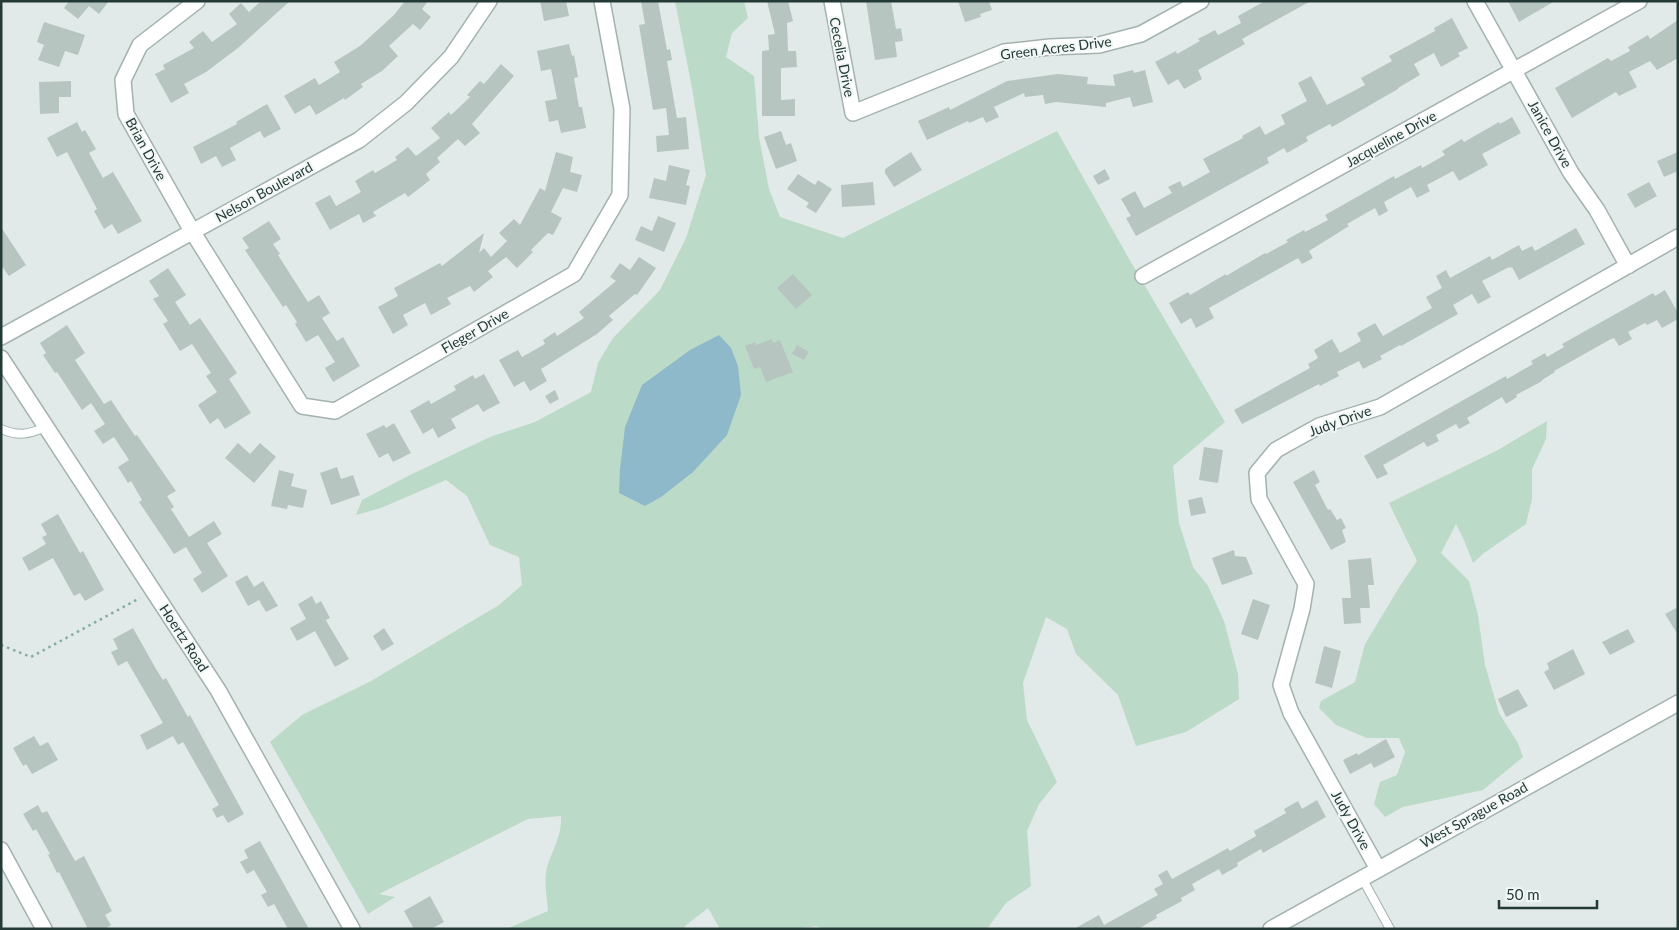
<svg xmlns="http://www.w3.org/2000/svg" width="1679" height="930" font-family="Lato,sans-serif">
<rect width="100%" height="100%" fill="#e1eae8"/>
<path fill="#bcdac8" d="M675,1h69l4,17 -16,15 -6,24 28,19 5,61 10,52 11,28 63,21 214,-107 71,126 97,165 -52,44 6,57 14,44 15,19 16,35 14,53 1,25 -53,33 -50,14 -18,-51 -42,-41 -9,-25 -21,-12 -23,66 4,37 30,62 -18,22 -12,27 4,55 -25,17 -19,26h-162l-9,-3 -19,3h-77l-12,-21 -23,18 -1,3h-178l42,-18c-1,-15 -5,-32 0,-47 6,-17 14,-30 13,-48l-33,3 -149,75 16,3 -27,17 -98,-172 32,-27 69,-34 128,-76 23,-20 -3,-28 -29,-12 -23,-49 -21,-16 -65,28 -25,7 6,-15 50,-26 78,-37 45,-15 56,-30 7,-29 15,-25 47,-48 26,-52 20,-63 -14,-87z
M1547,421l-1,18 -14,30v30l-6,25 -42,29 -11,10 -9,-23 -8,-16 -15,29 28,28 9,34 7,50 14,48 19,30 5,14 -40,33 -80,17 -18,10 -11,-13 6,-22 17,-7 8,-23 -6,-14h-32l-31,-13 -17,-17 2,-7 34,-19 10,-38 35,-58 17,-25 -28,-58 107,-52z"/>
<path fill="#8eb9cb" d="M719,335l12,13 7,18 3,29 -14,40 -34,37 -32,25 -16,9 -26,-13 1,-24 5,-42 17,-42 48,-35z"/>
<path fill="#b7c5c1" d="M69,1h40l-10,13 -10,-8 -11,13 -14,-11z
M261,1h29l-52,47 -32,24 -22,12 5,9 -18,10 -16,-29 10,-5 -2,-4 31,-17 -5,-6 14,-11 9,11 25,-18 -8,-10 12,-11 8,9z
M405,1h23l-6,8 9,8 -11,13 -7,-6 -24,22 9,10 -16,15 -21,13 2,3 -18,13 -1,-2 -28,17 -6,-10 -15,9 -11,-18 31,-18 4,7 21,-13 -6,-10 26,-16 34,-31z
M540,1h26l3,15 -25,5z
M641,1h17l9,49 3,-1 2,11 -5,1 10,57 9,-1 3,32 -32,3 -1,-16 13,-1 -3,-27 -13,2 -14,-85 6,-1z
M767,1h21l5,20 -6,2 1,28h8l1,16 -16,1v32l14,-1v17h-33v-65l7,-1 -1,-15 7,-1z
M866,1h25l5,28 5,-1 2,13 -8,1 2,15 -22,3z
M958,1h31l3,9 -12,4 1,3 -16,5z
M1265,1h46l-69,38 3,5 -47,26 4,9 -18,10 -6,-10 -10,6 -13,-23 21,-11 1,3 23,-13 -2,-2 17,-9 3,5 23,-12 -3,-7z
M1508,1h47l-36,21z
M1452,18l16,30 -10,5 2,3 -19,11 -7,-14 -20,11 6,11 -22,13v1l-66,38 -2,-3 -24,13 2,4 -21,12 -3,-5 -17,10 2,5 -133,73 -10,-18 5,-2 -10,-17 14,-8 9,17 28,-15 -4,-6 12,-6 3,6 27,-15 -7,-13 40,-21 -1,-2 18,-10 5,9 20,-11 -4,-9 26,-14 -9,-18 13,-7 16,29 38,-20 -4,-7 31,-17 -3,-5 46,-25 -1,-3z
M1678,20v38l-21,12 -7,-9 -21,11 8,15 -18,9 -3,-4 -44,26 -17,-30 53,-30 3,3 19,-10 -2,-4 20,-12 2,4z
M44,22l41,13 -7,20 -13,-4 -6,16 -21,-7 6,-15 -7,-3z
M569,44l3,12 2,-1 4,22 -4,1 5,29h3l4,21 -25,5 -3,-13 -9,2 -4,-21 12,-2 -6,-30 -10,2 -4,-20z
M501,64l13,12 -42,48 8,9 -15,13 -7,-7 -21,19 3,4 -14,12 4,6 -22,17 -3,-4 -32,19 3,4 -13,7 -4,-9 -29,16 -15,-27 15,-8 6,11 25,-14 -6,-11 18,-11 2,3 22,-13 -2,-3 13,-10 8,9 24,-18 -9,-10 18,-16 2,3 19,-18 -3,-2 13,-14 4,3z
M1133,70l1,3 11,-3 8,32 -20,5 -3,-10 -24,6v4l-50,-5 -11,2 -2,-9 -18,2 -1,-4 -30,14 5,10 -13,6 -3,-6 -14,6 -1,-2 -41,19 -9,-19 31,-14 1,3 57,-29 51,-7 30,3 -1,7 28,2 -2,-11z
M71,81v16h-12v16l-19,1 -1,-32z
M267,104l14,25 -17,9 -4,-7 -30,17 6,12 -14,7 -6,-11 -15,8 -8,-17 44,-23 -1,-2z
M1512,117l9,16 -39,21 6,11 -29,16 -6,-10 -26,14 3,6 -13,7 -6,-11 -27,15 4,9 -9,5 -4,-8 -28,16 2,2 -40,25 4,7 -11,6 -4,-6 -89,50 5,10 -18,10 -5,-10 -10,6 -12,-21 19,-11 2,3 36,-21v2l39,-23 1,1 22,-12 -2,-2 18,-10 1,2 23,-12 -3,-5 69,-39 1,3 26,-14 1,3 23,-13 -3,-4 20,-12 2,3 35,-20 1,2z
M77,122l5,10 3,-2 11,19 -7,4 14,25 10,-6 29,49 -24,13 -6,-10 -8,5 -10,-18 3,-2 -30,-57 -10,5 -10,-19z
M781,131l5,14 5,-2 6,18 -21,8 -12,-32z
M556,152l17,5 -3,15 12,3 -5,17 -14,-4 -12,24 11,6 -9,17 -5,-2 -17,17 2,2 -16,16 -11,-11 -18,14 5,6 -19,15 -4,-6 -23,12 4,6 -20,11 -6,-12 -22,12 5,10 -15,9 -15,-27 20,-11 -4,-8 46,-25 2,3 42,-33 -5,20 5,-5 7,9 16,-16 -8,-8 15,-14 6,6 20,-37 5,3z
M911,152l11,18 -28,17 -9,-14v-4z
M1678,152v19l-14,6 -7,-16z
M669,165l21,5 -4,15 4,1 -4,19 -37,-7 5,-20 12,3z
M1105,169l5,10 -12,6 -5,-9z
M798,174l17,11 3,-5 14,9 -16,24 -10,-6 3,-4 -22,-14z
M873,182l2,23 -33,2 -1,-22z
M1649,182l8,14 -22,12 -8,-14z
M658,216l18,7 -12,29 -29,-12 6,-14 11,5z
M269,221l12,18 -8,5 7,10 -2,1 30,47 11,-7 11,18 -8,5 15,23 6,-4 17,29 -27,16 -8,-14 10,-6 -17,-27 -12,7 -11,-18 2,-2 -11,-17 -3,2 -38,-57 4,-2 -7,-10z
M1,227l25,38 -17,11 -8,-11z
M1576,228l9,16 -66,36 -7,-13 -2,1 -1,-1 -27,14 9,16 -13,7 -6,-10 -19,11 5,9 -57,32 -1,-1 -20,11 2,3 -19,10 -4,-8 -22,11 2,4 -19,10 -1,-2 -77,40 -8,-14 76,-42 -2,-4 10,-6 -4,-8 18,-11 8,14 21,-12 -4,-8 18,-10 8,13 49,-28 -6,-11 16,-9 -6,-12 10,-6 4,8 40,-22 2,4 27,-15 3,6 10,-5 3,5z
M639,257l17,11 -19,27 -2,-1 -26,22 4,4 -16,14 -56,35 6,12 -17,10 -6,-10 -10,6 -15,-27 19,-10 4,7 23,-13 -2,-4 12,-8 2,4 27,-18 -5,-6 37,-31 -6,-4 10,-14 10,7z
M168,268l18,27 -11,7 15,23 10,-7 37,55 -8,6 22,34 -26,16 -7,-11 -8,6 -12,-19 19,-13 -11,-16 5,-3 -19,-29 -12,7 -17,-27 5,-3 -15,-22 6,-3 -10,-15z
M793,274l19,21 -16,14 -19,-21z
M1665,290l13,23v6l-16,9 -5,-8 -10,5 -2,-2 -17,9 4,7 -13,7 -5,-8 -3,1 -57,32 1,1 -13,8v1l-26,14 1,2 -11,7 -4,-7 -35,21 3,5 -11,6 -3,-5 -20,11 3,6 -12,6 -3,-5 -41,23 5,9 -11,5 -13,-23 142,-80 1,3 26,-15 -2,-3 14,-8 2,4 17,-10 -2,-3 91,-51 2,3z
M67,325l18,28 -10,7 29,44 7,-4 24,36 2,-1 39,56 -9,5 7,11 -3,2 18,28 25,-16 8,13 -15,9 21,33 -26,17 -9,-14 9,-6 -16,-26 -12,7 -35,-52 3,-2 -11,-19 -3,2 -10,-16 11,-7 -15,-23 -11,7 -9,-13 11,-7 -14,-21 -9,7 -25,-38 -2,1 -12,-18 3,-2 -6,-10z
M772,339l1,4 7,-3 13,32 -27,10 -6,-15 -6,2 -9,-23 10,-4 1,3z
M797,345l12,7 -5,8 -12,-6z
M484,374l16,29 -17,9 -5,-8 -27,15 5,9 -18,10 -5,-10 -10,6 -13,-23 19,-11 2,4 25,-14 -2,-4 19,-11 2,4z
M555,390l4,9 -9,5 -5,-8z
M394,423l17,30 -18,9 -5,-9 -9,5 -13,-24 18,-9 2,3z
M238,443l12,11 10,-11 16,14 -22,26 -29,-25z
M1204,447l19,3 -5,33 -19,-3z
M337,467l4,12 12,-4 7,20 -29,10 -11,-32z
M279,470l15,4 -3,12 16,4 -4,18 -15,-3 -1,4 -16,-3z
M1314,470l6,12 -5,3 13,25 2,-1 7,11 4,-2 5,10 -4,2 4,12 -15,8 -38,-68z
M1202,497l4,16 -15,3 -3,-16z
M58,514l22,39 3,-2 21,39 -19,11 -5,-8 -6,3 -21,-38 -24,13 -7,-13 24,-14 -4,-7 5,-2 -6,-11z
M1234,550l1,6 11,1 7,17 -31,11 -10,-27z
M1371,558l3,27h-6l2,23h-10l1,15 -17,1 -2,-26h9l-3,-38z
M247,575l7,12 9,-6 15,25 -12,6 -7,-12 -11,6 -13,-24z
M312,596l4,8 5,-3 9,17 -4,2 2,4 21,35 -14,8 -20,-36 -18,10 -7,-13 16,-9 -8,-15z
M1253,599l17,6 -12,35 -17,-6z
M1678,607v28l-13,-21z
M133,628l23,41 7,11 3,-2 22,39 2,-2 54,99 -16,9 -5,-8 -6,3 -5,-9 7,-4 -36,-63 -5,3 -5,-9 -26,14 -7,-15 23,-12 -36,-62 -9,5 -7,-14 7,-3 -5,-10z
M384,628l10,16 -12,7 -9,-15z
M1628,629l7,13 -25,13 -8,-13z
M1324,646l17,5 -9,37 -17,-5z
M1573,649l12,25 -31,16 -10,-18 5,-3 -2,-6z
M1518,689l10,17 -22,11 -8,-18z
M34,736l6,10 8,-4 10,18 -26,14 -6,-10 -3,2 -10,-18z
M1386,739l9,18 -21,11 -3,-5 -21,11 -7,-14 14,-7 1,2z
M1317,800l9,17 -63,36 -2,-4 -24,14 1,3 -16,9 -3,-6 -27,15 3,6 -14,8 1,3 -26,14 1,3 -19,11h-64l25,-14 5,10 54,-30 -4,-6 9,-5 -5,-9 9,-5 5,9 56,-31 2,3 26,-15 -2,-5 32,-18 -2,-4 14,-8 4,8z
M38,805l4,8 5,-2 28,50 9,-5 28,55 -7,4 6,10 -6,4h-17l-29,-57 -2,1 -9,-18 2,-1 -14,-25 -3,2 -10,-17z
M260,841l36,65 13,23h-21l-14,-25 -6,3 -7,-12 6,-3 -13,-22 -7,4 -7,-12 8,-4 -4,-8z
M430,896l14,26 -13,7h-17l-10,-18z"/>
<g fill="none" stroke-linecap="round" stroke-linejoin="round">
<defs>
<path id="service" d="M1,429c19,8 27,5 46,-2
M1362,878l28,51"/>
<path id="minor" d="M197,1l-57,44 -17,35 3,34 66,117 110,175 33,5 239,-137 46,-79 2,-86 -20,-108
M832,1l21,112 151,-61 46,-5 49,-2 42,-11 60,-33
M1475,1l96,172 26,37 31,56
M1143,276l496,-275
M1,337l358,-197 47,-37 45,-46 38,-56
M1,358l217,332 134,239
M1,850l43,79
M1378,869l-87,-156 -10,-28 21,-76 4,-25 -47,-85 -2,-26 19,-23 43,-24 61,-19 298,-170"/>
<path id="tertiary" d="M1271,929l407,-226"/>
</defs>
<use href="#service" stroke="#a4b2af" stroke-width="10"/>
<use href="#minor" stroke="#a4b2af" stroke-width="18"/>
<use href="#tertiary" stroke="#a4b2af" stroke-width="18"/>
<path stroke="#85aba5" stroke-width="2.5" stroke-dasharray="2.5 4" stroke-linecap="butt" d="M1,645l30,12 109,-59"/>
<use href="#service" stroke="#fff" stroke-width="8"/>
<use href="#minor" stroke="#fff" stroke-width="15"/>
<use href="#tertiary" stroke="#fff" stroke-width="15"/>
</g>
<g text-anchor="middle" stroke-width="4" stroke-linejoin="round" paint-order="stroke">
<g font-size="14" fill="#233a37" stroke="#f2f7f5">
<text transform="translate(1056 48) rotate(-7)" y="5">Green Acres Drive</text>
<text transform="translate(842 57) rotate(79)" y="5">Cecelia Drive</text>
<text transform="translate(1550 134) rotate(61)" y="5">Janice Drive</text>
<text transform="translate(1391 139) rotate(-29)" y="5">Jacqueline Drive</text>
<text transform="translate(146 149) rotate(61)" y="5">Brian Drive</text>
<text transform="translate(264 192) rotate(-29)" y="5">Nelson Boulevard</text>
<text transform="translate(475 331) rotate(-30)" y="5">Fleger Drive</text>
<text transform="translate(1340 421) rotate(-20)" y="5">Judy Drive</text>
<text transform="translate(184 638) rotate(57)" y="5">Hoertz Road</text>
<text transform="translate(1474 815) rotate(-29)" y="5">West Sprague Road</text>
<text transform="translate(1351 820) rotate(61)" y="5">Judy Drive</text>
</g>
</g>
<rect width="1679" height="930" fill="none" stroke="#233a37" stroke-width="5"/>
<path d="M1499 900v8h98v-8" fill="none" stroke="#233a37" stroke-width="2.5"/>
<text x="1506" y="900" font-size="15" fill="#233a37" stroke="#f2f7f5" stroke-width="4" paint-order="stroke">50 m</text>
</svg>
